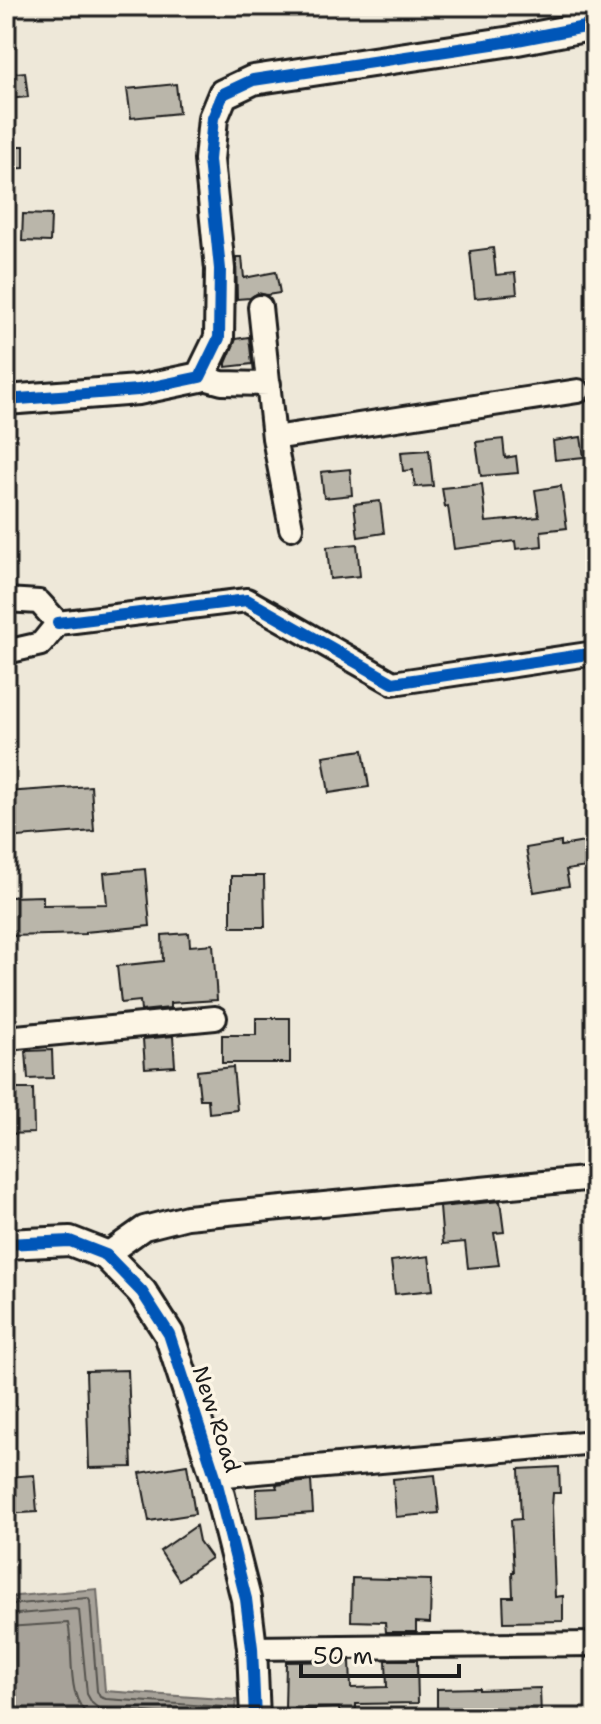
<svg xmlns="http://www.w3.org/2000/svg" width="601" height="1724" font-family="'Shantell Sans',sans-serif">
<rect width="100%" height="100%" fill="#eee8d9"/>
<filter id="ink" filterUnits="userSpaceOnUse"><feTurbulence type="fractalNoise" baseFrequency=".0125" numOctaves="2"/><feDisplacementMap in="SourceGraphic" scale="16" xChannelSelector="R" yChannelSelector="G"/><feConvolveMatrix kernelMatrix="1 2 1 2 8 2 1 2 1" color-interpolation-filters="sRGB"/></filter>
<g filter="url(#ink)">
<path fill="#a7a299" stroke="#6f6c67" stroke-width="2" d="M97,1589l8,102 131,9 -2,18h-228v-121z"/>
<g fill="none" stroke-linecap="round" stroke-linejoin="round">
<path stroke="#54524e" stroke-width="2" d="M6,1605l82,-7 2,3 7,90 3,6 6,2 117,8 4,3 -1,8
M6,1615l70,-6 3,1 8,84 5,9 6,5 118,10
M6,1627l62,-4c7,29 -4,77 24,95"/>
</g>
<path fill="#bab6aa" stroke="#1c1c1c" stroke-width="2" d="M25,72l3,25 -22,2v-25z
M176,84l3,29 -48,5 -4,-29z
M6,146h18v22l-18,1z
M23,214l28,1 -1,27 -28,-1z
M493,248l3,27 19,-2 2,21 -42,4 -5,-47z
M236,257h6l2,21 32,-6 4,21 -13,2 -9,-2 -8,5 -13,1z
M249,337l3,27 -26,3v-4l10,-24z
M581,437l3,20 -29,3 -2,-19z
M503,439l2,19 11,-2 2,17 -37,3 -5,-34z
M429,450l4,36 -18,1 -2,-17 -10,1 -2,-19z
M350,469l2,26 -28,3 -3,-26z
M482,484l4,38 53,-5 -4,-27 26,-4 6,42 -26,3 1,15 -26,3 -1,-8 -61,8 -6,-43 -3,1 -3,-19z
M380,501l4,32 -26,4 -4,-33z
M357,544l3,32 -30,3 -3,-32z
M363,750l6,37 -40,6 -6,-37z
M91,786l3,45 -88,7v-46z
M591,841l3,25 -28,4 3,16 -35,6 -8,-44 35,-6v4z
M145,869l5,57 -65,6v2l-76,2 -1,-39 35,-1v9l64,-1 -3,-31z
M231,876h33l1,51h-34z
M189,933l1,13 23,-2 4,56 -47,3v5l-29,3 -1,-10 -19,2 -4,-37 46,-5 -1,-26z
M256,1018h34v45h-68v-28h34z
M173,1036l2,30 -30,2 -2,-29z
M52,1050l1,28 -25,1 -2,-28z
M233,1067l4,43 -28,3 -1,-14h-8l-3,-28z
M6,1089h27l1,44 -28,1z
M500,1201l4,31 -10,1 5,32 -31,3 -3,-26 -22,2 -3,-37z
M429,1256l4,34 -38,4 -4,-33z
M128,1370l4,97 -43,1 -3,-97z
M187,1465l8,49 -46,7 -9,-48z
M559,1467l1,26h-7l-1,14 3,90 8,-1v25l-59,1 -1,-25h10l-1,-25h2l-3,-52 10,-1 -2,-50z
M34,1475l3,37 -31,2v-37z
M435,1475l4,38 -43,4 -3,-38z
M311,1481l2,32 -56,4 -1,-28 21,-1 -1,-3z
M196,1526l3,15 12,17 -32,22 -19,-29z
M352,1578l79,2 -1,43 -14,-1v10h-30l-1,-10 -34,-1z
M386,1660h31l1,43 -62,1v12h-16l-1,-8 -54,2 1,-48 64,-1 1,27 36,-1z
M479,1688v2l61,-2 1,29 -104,1v-29z"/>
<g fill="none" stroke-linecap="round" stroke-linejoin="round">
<defs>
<path id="minor" d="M260,307l14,131 17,90
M200,377l22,6 47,1
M274,438l304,-47
M6,600l33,2 19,21 -17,21 -35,8
M58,623l189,-23 146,83 202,-30
M6,1038l209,-20
M106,1255l38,-27 43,-11 408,-39
M215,1476l380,-34
M252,1648l343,-4"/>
<path id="tertiary" d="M6,400l132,-10 62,-13 19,-39 1,-69 -11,-109 4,-42 10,-24 30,-14 259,-39 83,-16
M6,1244l64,-3 36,14 36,37 27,42 46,142 31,123 6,49 3,70"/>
</defs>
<use href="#minor" stroke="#1c1c1c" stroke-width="28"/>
<use href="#tertiary" stroke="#1c1c1c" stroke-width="34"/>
<use href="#minor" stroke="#fcf5e5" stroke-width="22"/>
<use href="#tertiary" stroke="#fcf5e5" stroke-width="28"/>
<defs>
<path id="cycleway" d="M6,400l132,-10 62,-13 19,-39 1,-69 -11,-109 4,-42 10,-24 30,-14 259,-39 83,-16
M58,623l189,-23 146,83 202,-30
M6,1244l64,-3 36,14 36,37 27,42 46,142 31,123 6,49 3,70"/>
</defs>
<use href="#cycleway" stroke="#fcf5e5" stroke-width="17"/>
<use href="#cycleway" stroke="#0057b8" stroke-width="12"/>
</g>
</g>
<g text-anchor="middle" stroke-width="7" stroke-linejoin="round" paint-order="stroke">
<g font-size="22" fill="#1c1c1c" stroke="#fcf5e5">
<text transform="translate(217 1419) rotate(72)" y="8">New Road</text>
</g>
</g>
<rect width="601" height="1724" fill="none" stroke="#fcf5e5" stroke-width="32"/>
<rect x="16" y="16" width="569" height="1692" fill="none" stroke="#1c1c1c" stroke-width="3" filter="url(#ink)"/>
<path d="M301 1664v12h158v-12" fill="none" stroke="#1c1c1c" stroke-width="4"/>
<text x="313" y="1664" font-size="24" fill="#1c1c1c" stroke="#fcf5e5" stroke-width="6" paint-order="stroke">50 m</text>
</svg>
